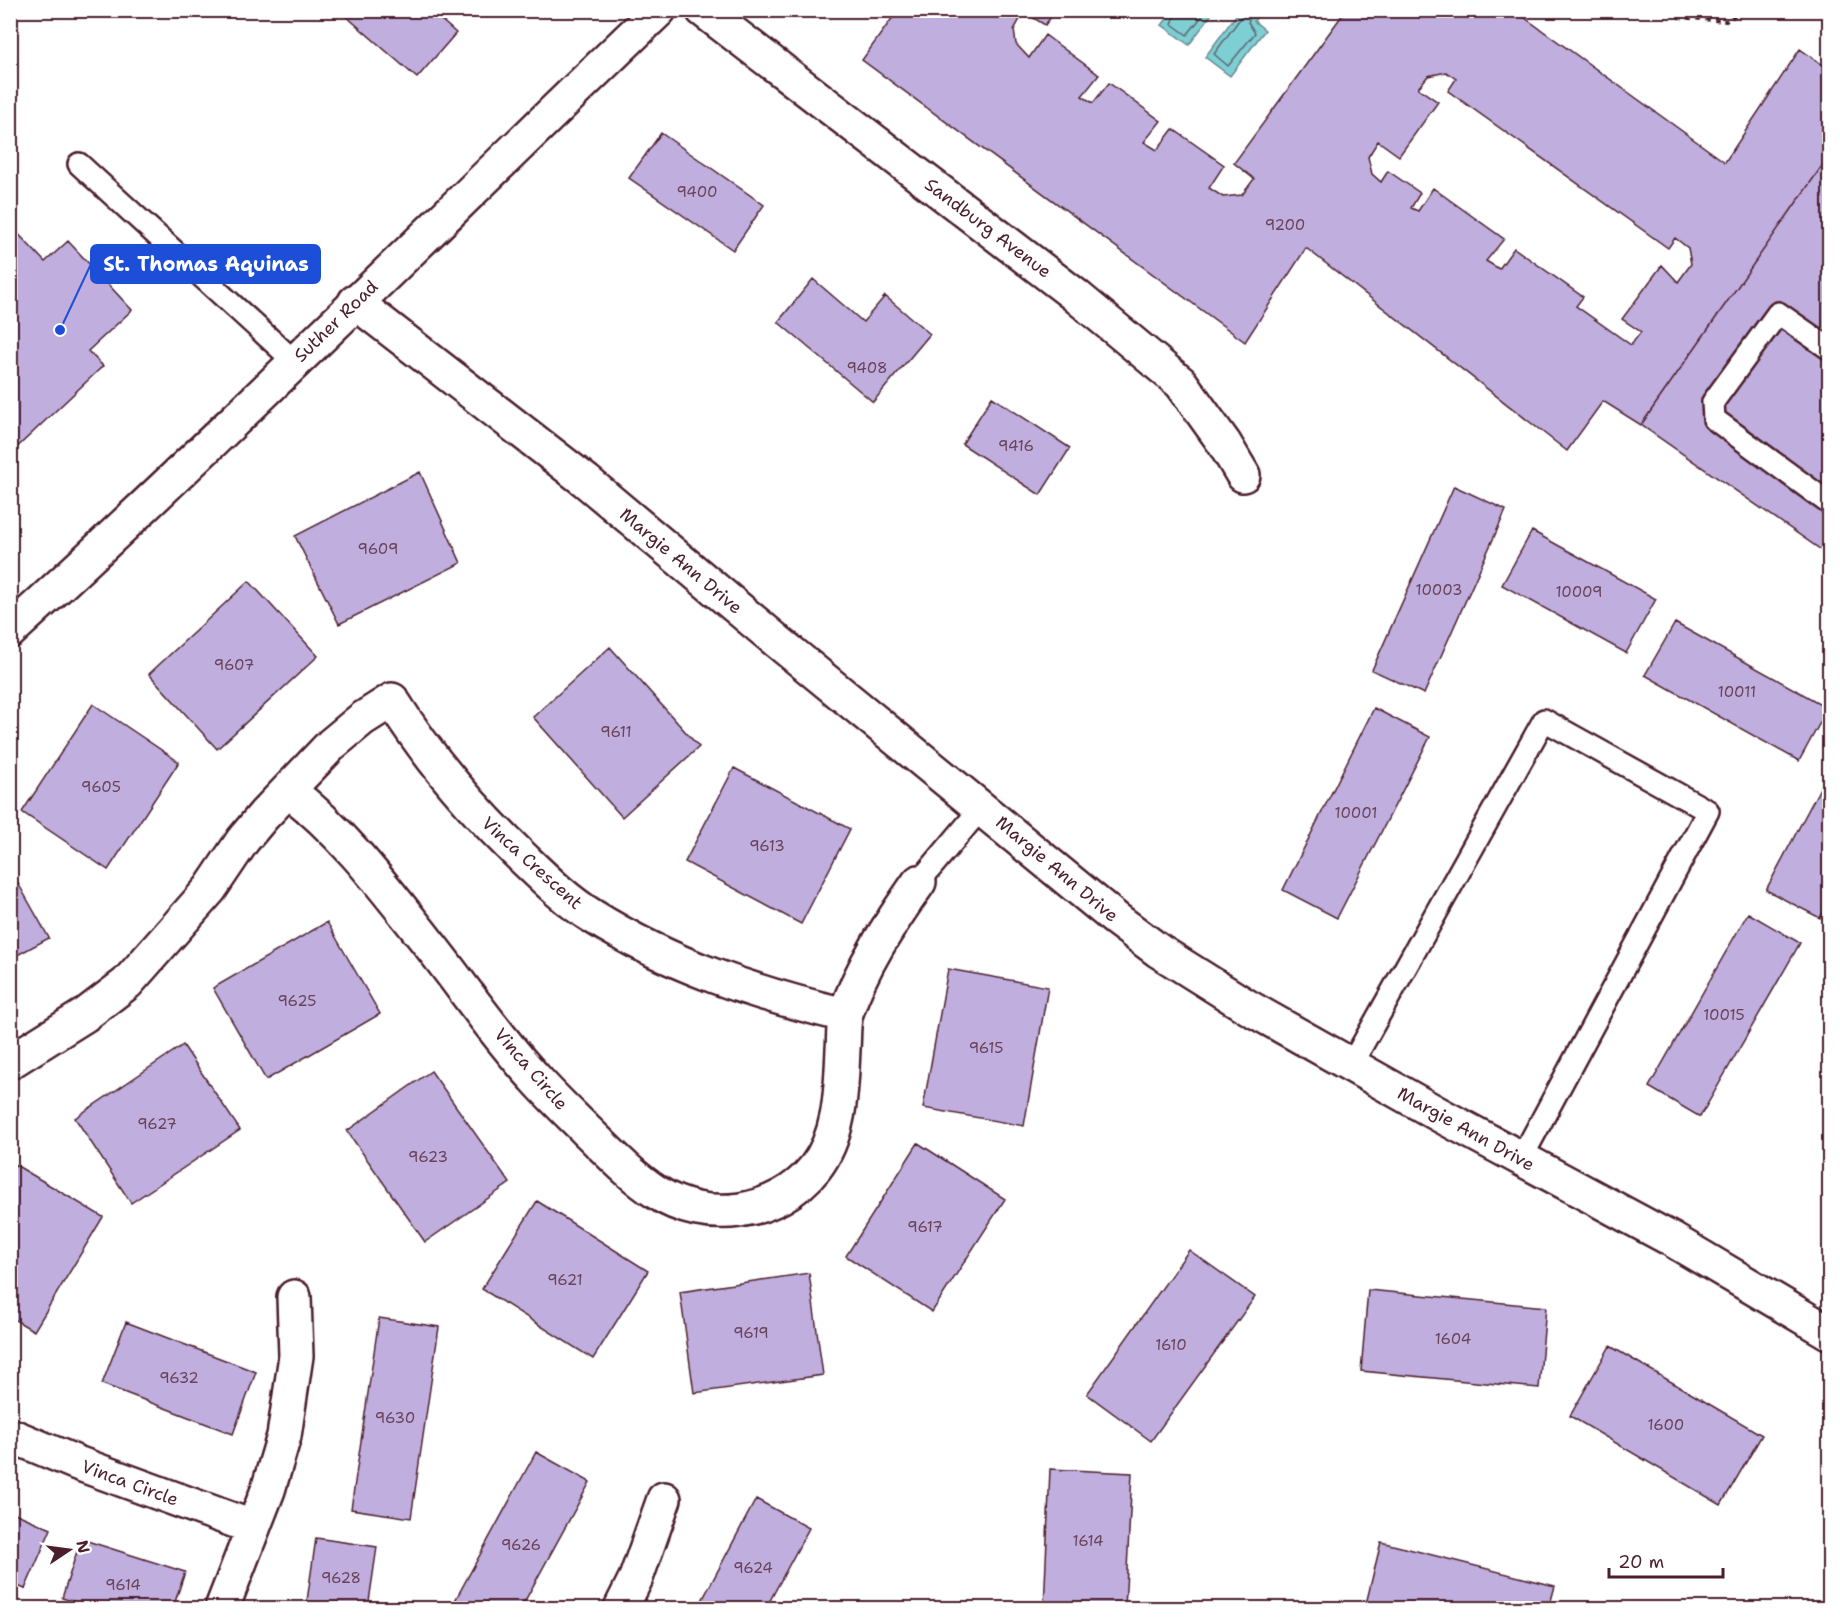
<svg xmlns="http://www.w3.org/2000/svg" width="1840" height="1619" font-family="'Shantell Sans',sans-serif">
<rect width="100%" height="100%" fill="#fff"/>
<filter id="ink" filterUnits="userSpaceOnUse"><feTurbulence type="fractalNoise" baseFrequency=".0167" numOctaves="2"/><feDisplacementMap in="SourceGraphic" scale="12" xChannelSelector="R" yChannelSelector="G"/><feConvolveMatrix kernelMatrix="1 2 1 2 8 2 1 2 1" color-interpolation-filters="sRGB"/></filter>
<g filter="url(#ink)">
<path fill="#7dcfd3" stroke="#698990" stroke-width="1.5" d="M1173,11v-1l41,1 -25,34 -27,-20z
M1239,11h22l-7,10 11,9 -35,46 -25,-19z"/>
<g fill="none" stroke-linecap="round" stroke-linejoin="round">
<path stroke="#5e656e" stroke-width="1.5" d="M1177,10l-5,14 15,11 20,-25
M1243,10l-1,6 -28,38 14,12 27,-33 -7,-11 6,-12"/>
</g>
<path fill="#c0aedf" stroke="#4a1f2b" stroke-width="1.5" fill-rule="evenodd" d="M339,10h91l26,23 -39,45z
M898,10h158l-11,15 -21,-13 -10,18 2,14 13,14 16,-23 54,40 -17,21 11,7 16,-20 52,38 -17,21 13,8 16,-21 51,36 -15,23 14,9 19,-2 12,-16 -20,-16 112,-153h178l-3,5 204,147 75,-113 30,21v98l-6,-5 -183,262 -38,-24 -36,50 -261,-203 -61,94 -383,-282zM1446,72l10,7 -8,12 220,157 7,-10 13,10 3,16 -13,18 -16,-17 -40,54 19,13 -10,13 -55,-39 7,-9 -69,-49 -15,21 -13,-8 18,-22 -71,-51 -15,23 -7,-3 9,-15 -32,-22 -7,11 -9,-8 -4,-17 10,-16 21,15 39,-54 -20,-14 10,-12z
M661,133l103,72 -31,45 -104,-72z
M1824,163l6,5v388l-189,-131z
M10,225l35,37 23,-21 64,69 -44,41 15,15 -93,88z
M813,279l50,43 22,-26 45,38 -57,68 -95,-80z
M992,397l78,51 -30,47 -78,-51z
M420,472l41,91 -122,61 -44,-88z
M1454,486l52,24 -82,184 -52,-24z
M1532,531l124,68 -30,54 -124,-68z
M249,581l69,75 -101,93 -68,-75z
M1675,623l153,85 -29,53 -154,-86z
M610,647l89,100 -77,70 -89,-100z
M93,704l86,58 -71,108 -86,-58z
M1374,708l56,29 -93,181 -54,-28z
M734,768l116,61 -49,95 -116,-62z
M1830,769v131l-10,18 -54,-28z
M10,869l39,69 -39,21z
M1748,913l52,30 -100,174 -51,-30z
M327,922l53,92 -114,66 -53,-92z
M948,969l100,18 -24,139 -101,-18z
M183,1045l57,85 -109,73 -56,-85z
M431,1071l79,112 -85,59 -78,-111z
M918,1143l87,56 -73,113 -86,-56z
M14,1164l89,53 -69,114 -24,-14v-147z
M537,1201l111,70 -55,88 -111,-70z
M1189,1250l66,47 -104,144 -64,-47z
M809,1273l14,102 -129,18 -14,-101z
M1368,1290l178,17 -7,81 -178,-17z
M379,1318l60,9 -28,191 -60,-9z
M126,1322l130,50 -23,62 -131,-50z
M1610,1346l152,89 -41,70 -151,-89z
M536,1452l54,30 -69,126h-70z
M1050,1469l82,4 -7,135h-81z
M756,1499l53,29 -43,80h-68z
M10,1511l41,18 -26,60 -15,-6z
M316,1538l61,9 -9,61h-62z
M81,1539l104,33 -12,36h-78l-33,-10z
M1381,1542l174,44 -6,22h-184z"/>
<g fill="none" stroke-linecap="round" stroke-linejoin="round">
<defs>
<path id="service" d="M79,164l216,198
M1830,349l-52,-36 -65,89 1,17 116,85
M919,882l63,-75
M1351,1065l193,-345 164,91 -187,348"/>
<path id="minor" d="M703,10l372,285 106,88 43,60 19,32
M355,302l231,179 191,160 339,278 43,32 89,56 192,108 231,124 159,94
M289,791c54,41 95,96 137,149 36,45 69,95 109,138 16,18 34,35 51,52 22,21 44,45 70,62 49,33 122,23 159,-24 26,-33 26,-78 28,-119 1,-11 0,-25 3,-36 15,-46 45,-91 73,-131
M10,1062l75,-47 42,-32 83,-94 33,-49 21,-25 68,-71 30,-25 30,-19c37,59 80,109 130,157 22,21 44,43 70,59 78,49 164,78 253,99
M10,1435l67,28 175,64
M222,1608l46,-118 16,-54 12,-80 -2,-59
M621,1608l15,-30 28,-79"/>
<path id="tertiary" d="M10,631c221,-202 433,-414 649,-621"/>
</defs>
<use href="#service" stroke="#4a1f2b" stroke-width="26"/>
<use href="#minor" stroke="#4a1f2b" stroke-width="38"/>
<use href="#tertiary" stroke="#4a1f2b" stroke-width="38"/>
<path stroke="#4a1f2b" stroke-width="4" stroke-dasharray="4.5 4.5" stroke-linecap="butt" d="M1673,10l5,7 48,4 17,-11
M886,16l4,-6"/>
<use href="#service" stroke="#fff" stroke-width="21"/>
<use href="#minor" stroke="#fff" stroke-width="33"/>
<use href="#tertiary" stroke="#fff" stroke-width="33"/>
</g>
</g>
<g text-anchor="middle" stroke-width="5" stroke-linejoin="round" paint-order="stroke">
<g font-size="15" fill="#684358">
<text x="697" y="197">9400</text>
<text x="1285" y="230">9200</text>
<text x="867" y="373">9408</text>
<text x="1016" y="451">9416</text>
<text x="378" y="554">9609</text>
<text x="1439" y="595">10003</text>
<text x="1579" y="597">10009</text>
<text x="234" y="670">9607</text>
<text x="1737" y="697">10011</text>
<text x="616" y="737">9611</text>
<text x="101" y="792">9605</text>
<text x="1356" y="818">10001</text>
<text x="767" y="851">9613</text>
<text x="297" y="1006">9625</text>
<text x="1724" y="1020">10015</text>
<text x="986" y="1053">9615</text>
<text x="157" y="1129">9627</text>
<text x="428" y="1162">9623</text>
<text x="925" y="1232">9617</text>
<text x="565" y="1285">9621</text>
<text x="751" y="1338">9619</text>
<text x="1453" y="1344">1604</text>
<text x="1171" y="1350">1610</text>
<text x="179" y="1383">9632</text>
<text x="395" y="1423">9630</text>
<text x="1666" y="1430">1600</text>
<text x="1088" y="1546">1614</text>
<text x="521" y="1550">9626</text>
<text x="753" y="1573">9624</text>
<text x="341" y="1583">9628</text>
<text x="123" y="1590">9614</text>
</g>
<g font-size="18" fill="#4a1f2b" stroke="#fff">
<text transform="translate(988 228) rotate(37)" y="6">Sandburg Avenue</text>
<text transform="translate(336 321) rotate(-44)" y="6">Suther Road</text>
<text transform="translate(681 561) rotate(40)" y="6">Margie Ann Drive</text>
<text transform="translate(532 863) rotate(42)" y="6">Vinca Crescent</text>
<text transform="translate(1057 869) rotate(40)" y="6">Margie Ann Drive</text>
<text transform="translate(531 1069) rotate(49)" y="6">Vinca Circle</text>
<text transform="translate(1466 1129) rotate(29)" y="6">Margie Ann Drive</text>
<text transform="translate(130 1483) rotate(20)" y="6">Vinca Circle</text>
</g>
</g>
<path fill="none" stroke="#1d4ed8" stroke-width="2" d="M60 330L91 264"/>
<circle fill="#1d4ed8" stroke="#fff" stroke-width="2" cx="60" cy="330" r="6"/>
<rect fill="#1d4ed8" stroke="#1d4ed8" stroke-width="2" x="91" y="245" width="229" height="38" rx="6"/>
<g font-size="20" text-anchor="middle" font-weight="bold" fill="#fff">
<text x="206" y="271">St. Thomas Aquinas</text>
</g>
<rect width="1840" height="1619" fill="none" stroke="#fff" stroke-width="36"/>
<rect x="18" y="18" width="1804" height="1583" fill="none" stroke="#4a1f2b" stroke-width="2" filter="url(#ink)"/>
<g transform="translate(69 1550) rotate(77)" stroke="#ffffff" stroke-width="4.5" paint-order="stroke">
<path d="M0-4.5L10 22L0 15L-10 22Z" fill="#4a1f2b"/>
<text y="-9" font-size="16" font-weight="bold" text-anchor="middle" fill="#4a1f2b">N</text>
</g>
<path d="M1609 1568v9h114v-9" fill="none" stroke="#4a1f2b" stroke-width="3"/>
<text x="1618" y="1568" font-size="18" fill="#4a1f2b" stroke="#ffffff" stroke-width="4.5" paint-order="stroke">20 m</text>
</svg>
